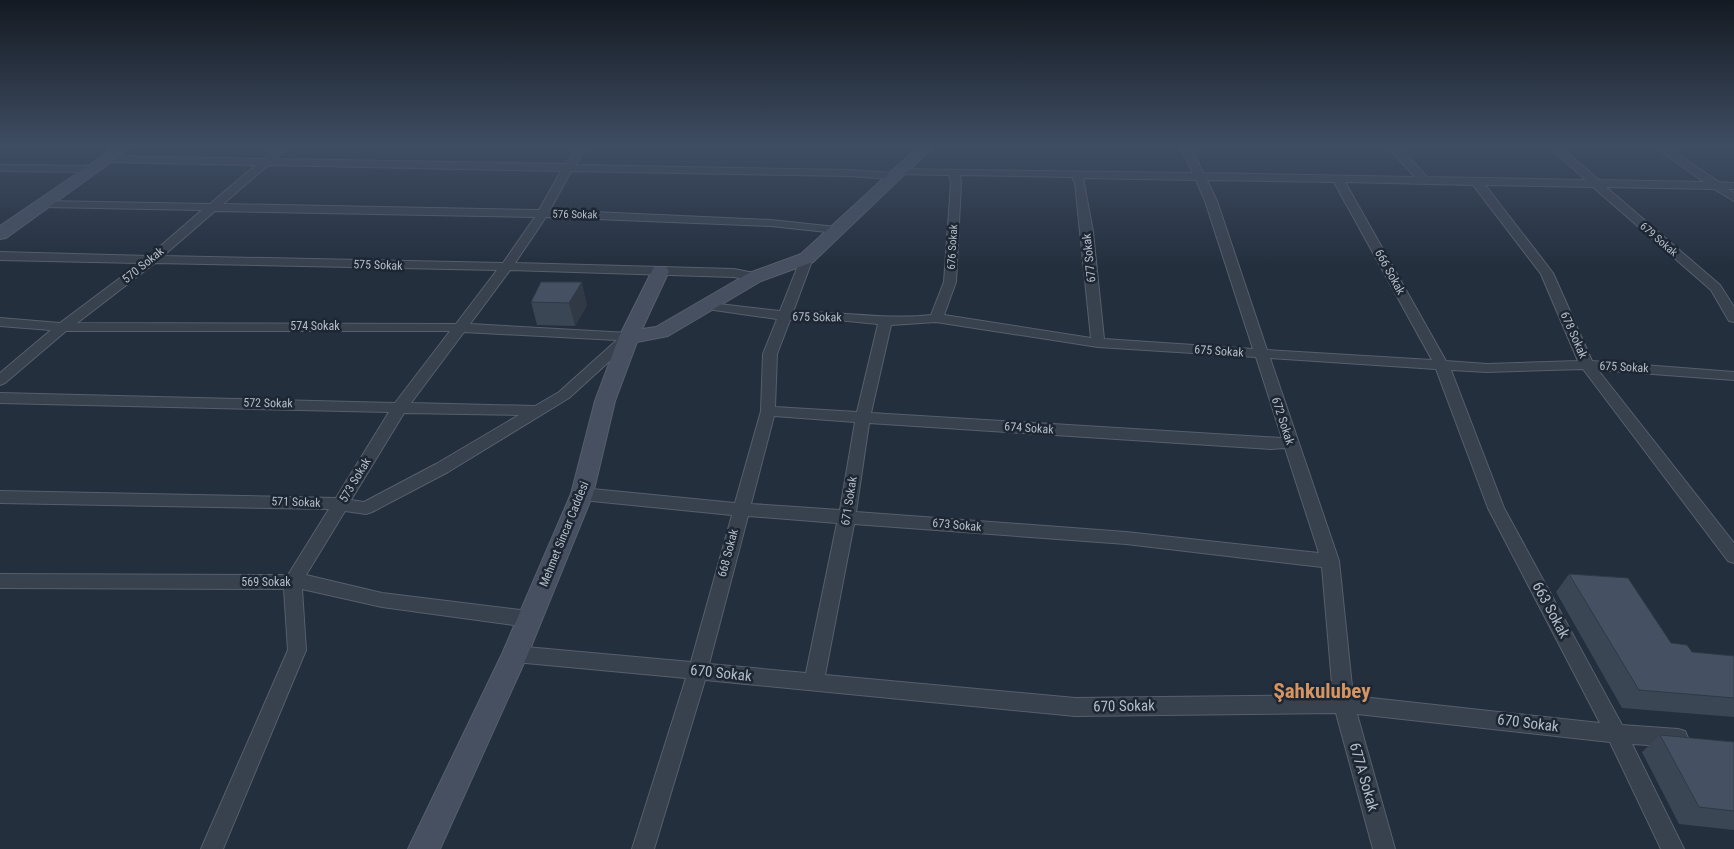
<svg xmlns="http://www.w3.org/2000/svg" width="1734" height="849" font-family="'Roboto Condensed',sans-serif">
<rect width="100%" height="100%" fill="#242f3e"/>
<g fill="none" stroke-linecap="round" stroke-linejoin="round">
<defs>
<path id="street" d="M277,147h11l-13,12 290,5 13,-17h10l-13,18 274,5 43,3 5,3 -5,3 -43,-3 -278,-5 -21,39 221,10 65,7 6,3 -6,3 -65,-7 -225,-9 -31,46 219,6 25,5 2,3 -6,4 -21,-4 -224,-7 -40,54 159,9 7,4 -67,61 -121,74 -76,40 -6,2 -21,-3 -39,64 76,18 147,18 6,3 3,5 -3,5 -6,3 -147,-20 -80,-18 4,61 -83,199h-22l87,-199 -4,-61 -284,-1v-14l288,1 41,-66 -329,-6v-12l336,7 53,-86 -389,-9v-10l395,10 55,-72h-384l-61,52 -5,2v-12l51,-43 -51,-4v-8l60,5 80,-60 -140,-3v-8l149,4 53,-46 -158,-3 -6,-3 6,-3 166,3 46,-39 -149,-3 -5,-3 5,-3 156,3zM268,165l293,6 -22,39 -316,-6zM215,211l320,6 -32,46 -340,-7zM155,263l342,7 -41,54 -379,-1zM464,332l153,8 -58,52 -24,14 -124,-3zM404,413l115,2 -83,49 -72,38 -13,-2z
M1181,147h10l12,26 212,4 -27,-30h11l28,30 159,3 -37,-33h11l39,33 105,2 -49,-35h12l52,35 15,1v6h-6l6,4v8l-20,-12 -108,-2 114,98 14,22v15l-5,-1 -18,-31 -118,-103 -108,-2 68,88 39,88 142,11v8l-136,-10 136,173v20l-6,-2 -145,-192 -96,3 -36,-2 53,138 118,217 56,4 7,2 3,7 -3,7 -7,2 -46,-3 52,105h-23l-51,-107 -253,-28 38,135h-22l-37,-136 -261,3 -370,-36 -51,169h-22l54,-171 -171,-16 -7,-2 -2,-6 2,-6 7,-2 176,16 41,-147 -150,-15 -6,-2 -2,-4 2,-4 6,-2 153,15 26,-92 2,-57 14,-35 -70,-10 -5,-1 -1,-3 1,-3 78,9 21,-53 6,-4 6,4 -20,54c46,-1 92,8 138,3l13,-33 7,-99 -2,-8 -51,-1 -5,-3 1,-2 299,4zM960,175l112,2 3,6 16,155 -147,-23 12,-33 5,-99zM1083,178l113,2 9,21 48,148 -149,-10 -11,-107zM1207,180l127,2 98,178 -165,-10 -50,-149zM1345,182l128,3 68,89 37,87 -91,3 -41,-3zM827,319l51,5 -21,88 -82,-5 2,-53 13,-34zM936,322l162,25 158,10 26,81 -411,-25 20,-88zM1270,358l166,11 52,139 112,215 -247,-27 -14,-135zM774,416l81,6 -15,88 -89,-6zM869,423l402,26 14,-1 34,105 -193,-21 -270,-20zM748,516l89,7 -31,150 -97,-9zM854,524l272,20 196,23 11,128 -258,3 -250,-23z
M0,165l94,1 5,3 -5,3 -94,-1z"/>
<path id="secondary" d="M116,147h16l-126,91 -6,1v-13z
M918,147h15l-120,115 -52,19 -93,55 -31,6 -22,59 -22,93 -65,160 -88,195h-32l94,-195 69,-160 24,-93 24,-64 35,-70h12l3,4 -27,58 14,-2 93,-54 52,-19z"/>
</defs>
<use href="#street" stroke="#565f6c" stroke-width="2"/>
<use href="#secondary" stroke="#565f6c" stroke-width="2"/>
<use href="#street" fill="#38414e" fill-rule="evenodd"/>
<use href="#secondary" fill="#465061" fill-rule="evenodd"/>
</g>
<path fill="#3b4654" d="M541,282l46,23 -12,21 -38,-1 -6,-23z
M1569,574l102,69 21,9 42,4v61l-112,-9 -66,-116z
M1660,735l74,7v88l-55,-6 -37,-72z"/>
<path fill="#303945" d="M582,282l5,23 -12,21 -6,-23z"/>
<path fill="#455162" stroke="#303945" d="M541,282h41l-13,21 -38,-1z
M1569,574l59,4 43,65 16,2 5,7 42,4v42l-95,-8z
M1660,735l74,7v69l-35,-4z"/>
<linearGradient id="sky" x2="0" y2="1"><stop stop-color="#141a22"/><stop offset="0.55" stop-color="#3f4d63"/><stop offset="1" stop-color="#3f4d63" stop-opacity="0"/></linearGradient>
<rect width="1734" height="266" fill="url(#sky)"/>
<g text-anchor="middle" stroke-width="5" stroke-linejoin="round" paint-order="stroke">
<g font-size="11" fill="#b4bcc9" stroke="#1d2633">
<text transform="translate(575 214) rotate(1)" y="4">576 Sokak</text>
<text transform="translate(1659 239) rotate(41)" y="4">679 Sokak</text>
<text transform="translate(952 247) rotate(-87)" y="4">676 Sokak</text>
</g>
<g font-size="12" fill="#b4bcc9" stroke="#1d2633">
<text transform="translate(1089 258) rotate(-96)" y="4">677 Sokak</text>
<text transform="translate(143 265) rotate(-39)" y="4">570 Sokak</text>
<text transform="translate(378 265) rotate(2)" y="4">575 Sokak</text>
<text transform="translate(1390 272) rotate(61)" y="4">666 Sokak</text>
<text transform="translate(817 317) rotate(1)" y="4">675 Sokak</text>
<text x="315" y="330">574 Sokak</text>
<text transform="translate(1574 335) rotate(66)" y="4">678 Sokak</text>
<text transform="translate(1219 351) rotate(4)" y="4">675 Sokak</text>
<text transform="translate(1624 367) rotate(3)" y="4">675 Sokak</text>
<text transform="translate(268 403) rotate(1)" y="4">572 Sokak</text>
<text transform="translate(1283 421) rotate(72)" y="4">672 Sokak</text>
<text transform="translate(1029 428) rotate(4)" y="4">674 Sokak</text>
<text transform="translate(355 480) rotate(-59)" y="4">573 Sokak</text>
<text transform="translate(849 501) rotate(-81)" y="4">671 Sokak</text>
<text transform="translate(296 502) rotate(2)" y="4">571 Sokak</text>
<text transform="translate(957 525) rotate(5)" y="4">673 Sokak</text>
<text transform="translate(564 534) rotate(-68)" y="4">Mehmet Sincar Caddesi</text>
<text transform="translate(728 553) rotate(-75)" y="4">668 Sokak</text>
<text x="266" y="586">569 Sokak</text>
</g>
<g font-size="15" fill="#b4bcc9" stroke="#1d2633">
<text transform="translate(1551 610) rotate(62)" y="5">663 Sokak</text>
<text transform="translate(721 673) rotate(6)" y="5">670 Sokak</text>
<text transform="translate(1124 706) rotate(-1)" y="5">670 Sokak</text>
<text transform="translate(1528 723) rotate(7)" y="5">670 Sokak</text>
<text transform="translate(1364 777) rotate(74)" y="5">677A Sokak</text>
</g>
<g font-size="21" font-weight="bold" fill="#d59563" stroke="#1d2633">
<text x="1322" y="698">Şahkulubey</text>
</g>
</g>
</svg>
